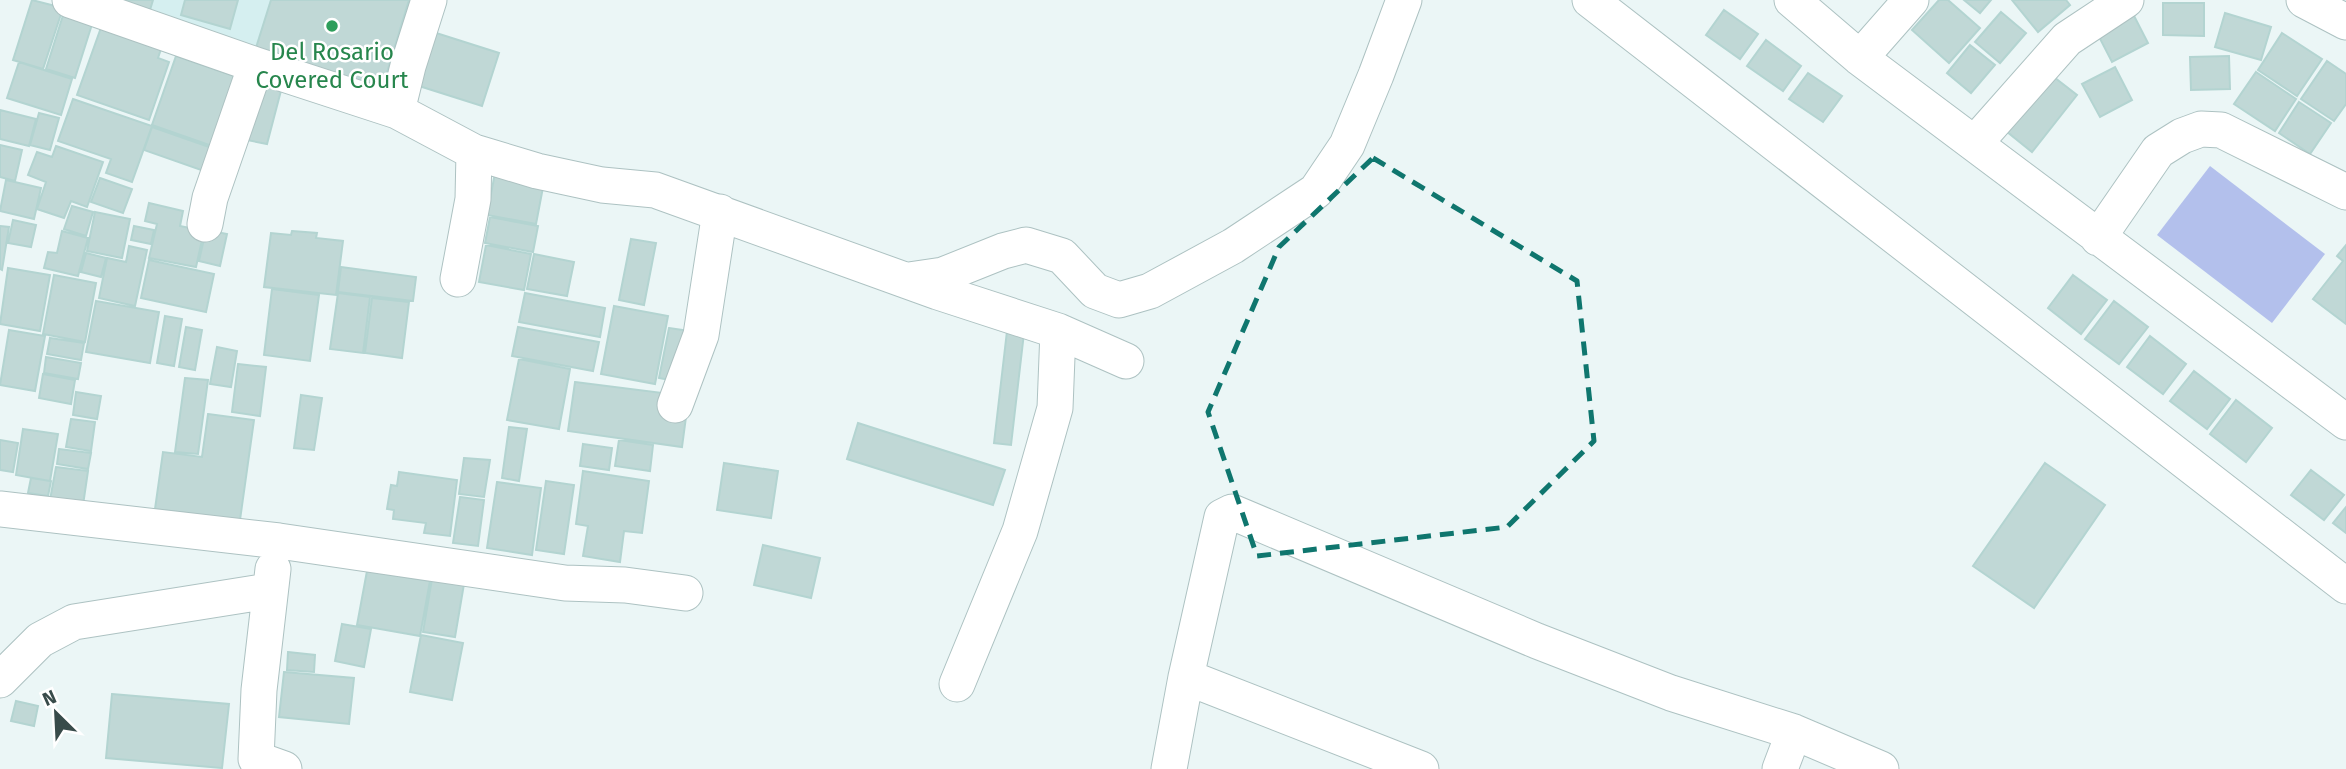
<svg xmlns="http://www.w3.org/2000/svg" width="2346" height="769" font-family="'Fira Sans',sans-serif">
<style>
.education{fill:#d5eff0}
.green{fill:#b3c0ec}
.building{fill:#c0d8d6;stroke:#b3d4d1;stroke-width:2}
.lines{fill:none;stroke-linecap:round;stroke-linejoin:round}
.minor-casing{stroke:#adc2c2;stroke-width:37}
.minor{stroke:#fff;stroke-width:35}
.marked{fill:none;stroke:#0f766e;stroke-width:5;stroke-dasharray:14 9;stroke-linejoin:round}
.leisure-dot{fill:#2e9e5b;stroke:#fff;stroke-width:2.5}
.labels{text-anchor:middle;stroke-width:5;stroke-linejoin:round;paint-order:stroke}
.leisure-label{font-size:24px;fill:#27864d;stroke:#fff}
</style>
<rect width="100%" height="100%" fill="#ebf6f6"/>
<path class="education" d="M 103,0 L 418,0 L 386,95 Z"/>
<path class="green" d="M 2210,166 L 2325,254 L 2272,323 L 2157,235 Z"/>
<path class="building" d="M 32,0 L 63,8 L 43,69 L 13,60 Z
M 121,0 L 153,0 L 150,10 Z
M 185,0 L 238,0 L 230,29 L 181,15 Z
M 271,0 L 409,0 L 382,89 L 255,51 Z
M 1939,0 L 1948,0 L 1980,28 L 1949,63 L 1912,30 Z
M 1964,0 L 1991,0 L 1980,13 Z
M 2012,0 L 2066,0 L 2070,5 L 2038,32 Z
M 2163,3 L 2204,3 L 2204,36 L 2163,35 Z
M 65,9 L 94,18 L 75,78 L 46,69 Z
M 1724,10 L 1758,34 L 1740,59 L 1706,35 Z
M 2131,10 L 2148,43 L 2112,62 L 2095,29 Z
M 2001,12 L 2026,33 L 2000,63 L 1975,42 Z
M 2225,13 L 2271,27 L 2261,60 L 2215,47 Z
M 103,22 L 163,43 L 158,58 L 169,62 L 149,120 L 77,95 Z
M 433,32 L 499,53 L 482,106 L 416,85 Z
M 2282,33 L 2322,59 L 2297,96 L 2258,70 Z
M 1766,40 L 1801,66 L 1783,91 L 1747,66 Z
M 1970,45 L 1995,65 L 1971,93 L 1947,73 Z
M 176,56 L 237,77 L 212,146 L 152,125 Z
M 2229,56 L 2230,89 L 2191,90 L 2190,57 Z
M 2327,61 L 2346,74 L 2346,104 L 2334,121 L 2301,99 Z
M 19,62 L 72,79 L 61,115 L 7,98 Z
M 2115,67 L 2132,100 L 2100,117 L 2082,84 Z
M 2256,72 L 2296,99 L 2275,131 L 2234,104 Z
M 1808,73 L 1842,96 L 1823,122 L 1789,99 Z
M 2050,74 L 2077,95 L 2032,152 L 2006,131 Z
M 262,78 L 283,83 L 267,144 L 247,140 Z
M 73,99 L 152,126 L 132,182 L 106,173 L 111,159 L 58,141 Z
M 2299,102 L 2331,123 L 2310,154 L 2279,133 Z
M 0,110 L 36,119 L 29,146 L 0,139 Z
M 39,113 L 59,118 L 50,150 L 30,145 Z
M 152,127 L 212,148 L 204,171 L 144,150 Z
M 0,145 L 22,150 L 15,181 L 0,177 Z
M 56,146 L 103,162 L 87,207 L 71,201 L 64,218 L 37,209 L 46,182 L 28,175 L 37,152 L 52,157 Z
M 495,173 L 544,182 L 536,224 L 487,215 Z
M 100,178 L 132,189 L 123,213 L 91,202 Z
M 6,180 L 41,188 L 34,219 L 0,211 Z
M 149,203 L 183,211 L 180,226 L 204,231 L 196,267 L 149,258 L 157,224 L 145,221 Z
M 72,206 L 93,212 L 86,236 L 64,229 Z
M 95,212 L 130,219 L 122,258 L 87,251 Z
M 490,217 L 538,226 L 533,252 L 485,243 Z
M 13,220 L 36,225 L 31,247 L 8,243 Z
M 0,226 L 9,227 L 2,270 L 0,269 Z
M 134,226 L 154,230 L 151,244 L 131,240 Z
M 206,230 L 227,234 L 220,266 L 199,261 Z
M 62,231 L 88,238 L 78,276 L 44,268 L 48,252 L 57,253 Z
M 292,231 L 317,233 L 316,238 L 343,241 L 336,295 L 264,287 L 271,233 L 291,235 Z
M 631,239 L 656,243 L 644,305 L 619,300 Z
M 486,245 L 531,254 L 524,290 L 479,282 Z
M 2346,245 L 2346,324 L 2313,299 L 2343,261 L 2337,256 Z
M 129,246 L 147,250 L 135,306 L 99,298 L 107,258 L 126,262 Z
M 86,253 L 106,258 L 101,277 L 81,272 Z
M 534,254 L 574,262 L 567,296 L 527,289 Z
M 149,260 L 214,274 L 206,312 L 141,298 Z
M 341,267 L 416,277 L 413,301 L 338,292 Z
M 8,268 L 50,275 L 40,331 L 0,324 Z
M 54,275 L 96,283 L 85,342 L 43,334 Z
M 2073,275 L 2107,300 L 2081,334 L 2048,308 Z
M 272,289 L 319,295 L 310,361 L 264,355 Z
M 338,293 L 370,297 L 363,353 L 330,349 Z
M 525,293 L 605,308 L 600,337 L 519,322 Z
M 372,298 L 409,302 L 402,358 L 365,353 Z
M 96,301 L 159,312 L 150,363 L 86,352 Z
M 2114,301 L 2148,327 L 2119,364 L 2085,339 Z
M 614,306 L 668,316 L 655,384 L 601,374 Z
M 165,316 L 182,319 L 174,366 L 157,363 Z
M 186,327 L 202,330 L 195,370 L 179,367 Z
M 518,327 L 599,342 L 593,371 L 512,356 Z
M 669,328 L 690,331 L 680,382 L 659,378 Z
M 9,330 L 45,336 L 35,391 L 0,385 Z
M 1007,331 L 1024,333 L 1011,445 L 994,443 Z
M 2150,336 L 2186,364 L 2163,394 L 2127,367 Z
M 50,338 L 84,343 L 81,360 L 47,354 Z
M 217,347 L 237,351 L 231,387 L 210,384 Z
M 46,357 L 81,363 L 78,379 L 44,373 Z
M 519,359 L 570,369 L 559,429 L 507,420 Z
M 238,364 L 266,367 L 260,416 L 232,412 Z
M 2194,371 L 2230,399 L 2207,429 L 2170,401 Z
M 43,374 L 75,380 L 71,404 L 39,398 Z
M 185,378 L 208,380 L 198,454 L 175,452 Z
M 575,382 L 663,393 L 660,414 L 686,417 L 682,447 L 568,431 Z
M 76,392 L 101,396 L 97,419 L 73,415 Z
M 301,395 L 322,398 L 314,450 L 294,448 Z
M 2236,400 L 2272,428 L 2246,462 L 2210,434 Z
M 208,414 L 254,420 L 240,520 L 155,509 L 163,452 L 202,457 Z
M 71,419 L 95,422 L 91,451 L 66,447 Z
M 858,423 L 1005,470 L 993,505 L 847,459 Z
M 509,427 L 527,429 L 519,481 L 502,478 Z
M 23,429 L 58,434 L 50,481 L 16,475 Z
M 0,440 L 18,443 L 13,472 L 0,470 Z
M 619,440 L 653,445 L 650,471 L 615,466 Z
M 583,444 L 612,448 L 609,470 L 580,466 Z
M 59,449 L 91,453 L 88,469 L 57,464 Z
M 464,458 L 490,460 L 484,497 L 459,494 Z
M 724,463 L 778,471 L 771,518 L 717,510 Z
M 2045,463 L 2105,505 L 2034,608 L 1973,566 Z
M 56,467 L 88,471 L 83,505 L 50,500 Z
M 2311,470 L 2344,495 L 2324,520 L 2291,495 Z
M 583,471 L 649,481 L 642,533 L 624,531 L 620,562 L 583,556 L 588,526 L 576,524 Z
M 399,472 L 457,480 L 450,536 L 424,533 L 426,523 L 393,519 L 394,510 L 387,509 L 391,485 L 397,486 Z
M 31,478 L 51,481 L 48,496 L 28,493 Z
M 546,481 L 574,485 L 564,554 L 536,550 Z
M 497,482 L 541,488 L 532,555 L 487,548 Z
M 460,497 L 484,500 L 478,546 L 453,543 Z
M 2346,507 L 2346,533 L 2333,523 Z
M 763,545 L 820,558 L 811,598 L 754,585 Z
M 367,571 L 430,581 L 420,636 L 357,625 Z
M 433,573 L 465,578 L 455,637 L 423,632 Z
M 342,624 L 371,629 L 364,667 L 335,661 Z
M 421,635 L 463,643 L 452,700 L 410,692 Z
M 288,652 L 315,655 L 314,672 L 287,670 Z
M 284,672 L 354,678 L 349,724 L 279,717 Z
M 112,694 L 229,704 L 222,768 L 106,758 Z
M 16,701 L 38,706 L 34,726 L 11,721 Z"/>
<g class="lines">
<defs>
<path id="minor" d="M 70,0 L 256,65 L 397,111 L 474,152 L 537,171 L 602,185 L 655,190 L 938,292 L 1058,331 L 1126,361
M 1590,0 L 2346,586
M 1792,0 L 1860,58 L 2346,422
M 2304,0 L 2346,22
M 1860,58 L 1911,0
M 397,111 L 408,66 L 429,0
M 1975,143 L 2067,39 L 2126,0
M 205,224 L 210,198 L 256,65
M 2098,238 L 2158,151 L 2182,136 L 2201,129 L 2221,130 L 2346,192
M 458,279 L 473,199 L 474,152
M 909,280 L 943,275 L 1003,251 L 1026,245 L 1062,256 L 1095,291 L 1119,300 L 1150,291 L 1233,246 L 1316,191 L 1347,145 L 1376,75 L 1404,0
M 675,405 L 701,335 L 720,212
M 0,509 L 279,541 L 565,583 L 625,585 L 685,593
M 273,569 L 259,690 L 256,759 L 284,769
M 1186,677 L 1421,769
M 0,680 L 40,640 L 74,622 L 269,591
M 957,684 L 1020,531 L 1055,408 L 1058,331
M 1169,769 L 1186,677 L 1222,517 L 1232,512 L 1537,641 L 1671,693 L 1794,732 L 1881,769
M 1780,769 L 1794,732"/>
</defs>
<use href="#minor" class="minor-casing"/>
<use href="#minor" class="minor"/>
</g>
<path class="marked" d="M 1373,158 L 1577,281 L 1594,441 L 1507,527 L 1257,556 L 1208,412 L 1279,247 Z"/>
<circle class="leisure-dot" cx="332" cy="26" r="7"/>
<g class="labels">
<g class="leisure-label">
<text x="332" y="60">Del Rosario<tspan x="332" dy="28">Covered Court</tspan></text>
</g>
</g>
<g transform="translate(56 713) rotate(336)" stroke="#ffffff" stroke-width="5" paint-order="stroke">
<path d="M0-5L12 26L0 18L-12 26Z" fill="#384b4a"/>
<text y="-10" font-size="19" font-weight="bold" text-anchor="middle" fill="#384b4a">N</text>
</g>
</svg>
